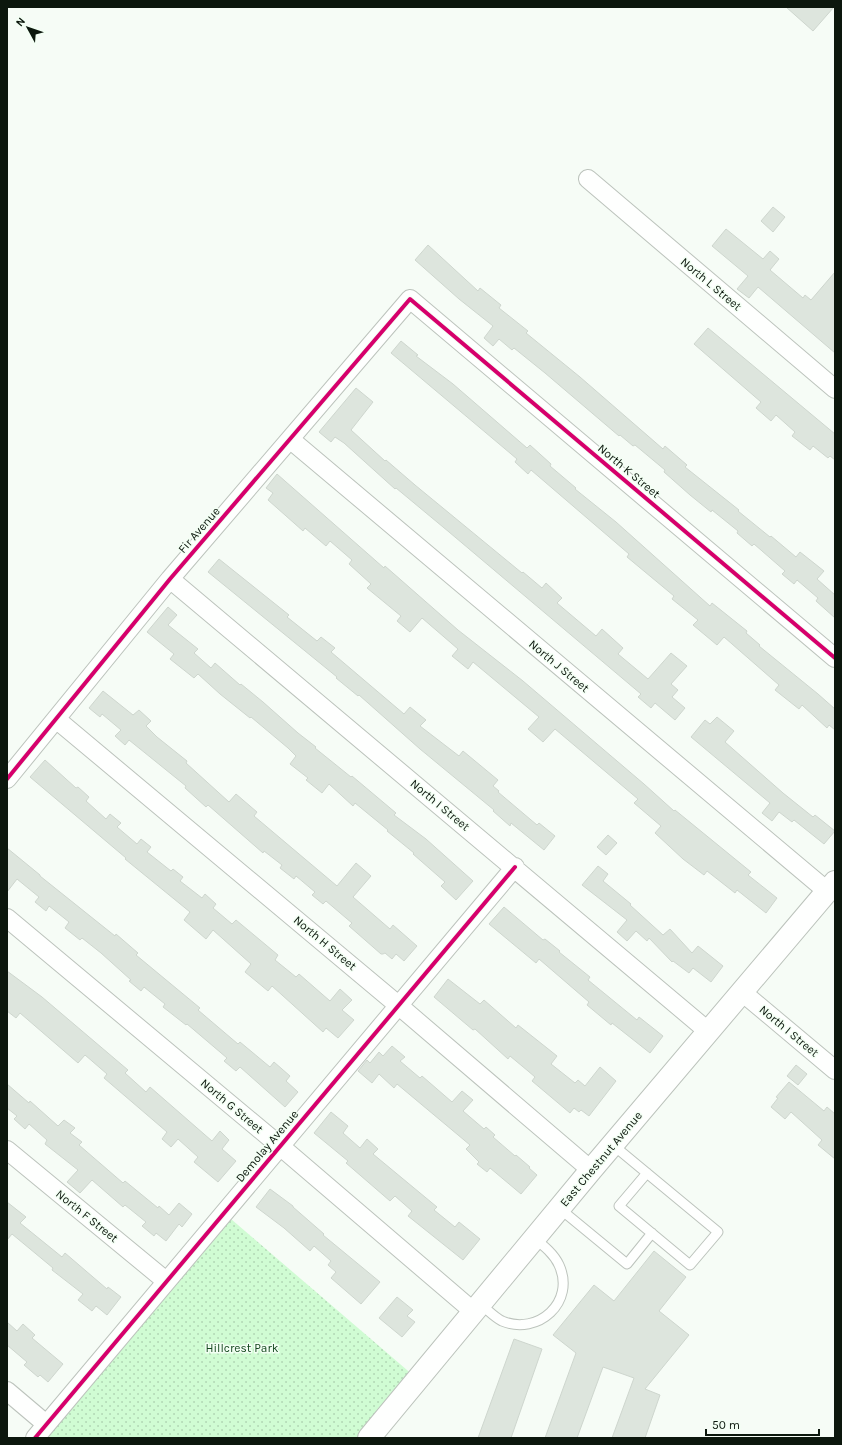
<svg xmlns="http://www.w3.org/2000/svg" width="842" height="1445" font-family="Karla,sans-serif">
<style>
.grass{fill:url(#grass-dots)}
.building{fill:#dde5dd;stroke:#ced6ce}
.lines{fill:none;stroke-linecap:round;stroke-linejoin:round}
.lane-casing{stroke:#bcc3bc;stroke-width:11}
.street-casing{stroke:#bcc3bc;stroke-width:20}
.secondary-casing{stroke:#bcc3bc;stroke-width:24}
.lane{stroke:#fefffe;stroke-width:9}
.street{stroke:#fefffe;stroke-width:18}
.secondary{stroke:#fefffe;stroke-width:22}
.cycleway-casing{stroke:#f3fff4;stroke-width:6}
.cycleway{stroke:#d6006c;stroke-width:4}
.labels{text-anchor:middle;stroke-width:3;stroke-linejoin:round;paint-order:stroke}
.street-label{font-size:12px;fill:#0c170d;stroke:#f3fff4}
.park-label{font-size:12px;fill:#13471d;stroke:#f3fff4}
</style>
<defs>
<pattern id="grass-dots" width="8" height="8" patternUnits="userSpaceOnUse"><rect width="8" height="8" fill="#d0fcd3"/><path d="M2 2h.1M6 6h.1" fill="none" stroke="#b1d7b4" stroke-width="1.8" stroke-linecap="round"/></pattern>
</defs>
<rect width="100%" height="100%" fill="#f6fcf6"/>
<path class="grass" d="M 231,1219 L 414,1376 L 361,1438 L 47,1438 Z"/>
<path class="building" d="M 786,7 L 834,7 L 813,31 Z
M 773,207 L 785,217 L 773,232 L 761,221 Z
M 726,229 L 763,259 L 770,251 L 779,259 L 770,270 L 803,298 L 805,295 L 811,300 L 835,272 L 835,353 L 758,287 L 749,298 L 737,289 L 748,276 L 712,246 Z
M 428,245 L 478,291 L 480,288 L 501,305 L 499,308 L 528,331 L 526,333 L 580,377 L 663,449 L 665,446 L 687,465 L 685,467 L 739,510 L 738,511 L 770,537 L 771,536 L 796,557 L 800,552 L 824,571 L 817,579 L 835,595 L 835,618 L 816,601 L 818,598 L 797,580 L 794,584 L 782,574 L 785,571 L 754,544 L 752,546 L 737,533 L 738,531 L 712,510 L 711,512 L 690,495 L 664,472 L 665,470 L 635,445 L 633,446 L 620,435 L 619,436 L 545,373 L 514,348 L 512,350 L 499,339 L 493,346 L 484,338 L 493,326 L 459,299 L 415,260 Z
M 708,328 L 835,434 L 835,460 L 830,456 L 828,458 L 813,446 L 810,450 L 792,436 L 795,432 L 776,415 L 771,421 L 756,408 L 761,402 L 694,344 Z
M 401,341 L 418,355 L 416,356 L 453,384 L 527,448 L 530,445 L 551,464 L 550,466 L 576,488 L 575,489 L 616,522 L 710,606 L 712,603 L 747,631 L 746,633 L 760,645 L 759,646 L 818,694 L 835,709 L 835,730 L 829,725 L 827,728 L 802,705 L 799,709 L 775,690 L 779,685 L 724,637 L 717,645 L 693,625 L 698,620 L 672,599 L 674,596 L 627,557 L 629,554 L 531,470 L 528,474 L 515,462 L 517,459 L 391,353 Z
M 356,388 L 373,402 L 351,430 L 385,461 L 386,460 L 415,485 L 522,573 L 523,572 L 542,588 L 546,583 L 562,598 L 557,603 L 596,636 L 602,629 L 623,648 L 618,654 L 648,679 L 671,653 L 687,666 L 671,684 L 678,690 L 672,697 L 685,708 L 675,720 L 655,703 L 651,708 L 638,697 L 641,694 L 449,532 L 396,488 L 395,489 L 344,443 L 335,437 L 331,442 L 319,432 Z
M 277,474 L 384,568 L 385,566 L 458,630 L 523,681 L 644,784 L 674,811 L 675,810 L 751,872 L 748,875 L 777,898 L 766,913 L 737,890 L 735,893 L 707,871 L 704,875 L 683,859 L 655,833 L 661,826 L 634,803 L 638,799 L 555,729 L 543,742 L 528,729 L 539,717 L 473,662 L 468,669 L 452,656 L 458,649 L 422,618 L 410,632 L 397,621 L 401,616 L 367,588 L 371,584 L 349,564 L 352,560 L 330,541 L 326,546 L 305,528 L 303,531 L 268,500 L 273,493 L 266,488 Z
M 219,559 L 289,615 L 287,617 L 317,641 L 321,637 L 335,648 L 331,652 L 404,714 L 410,707 L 426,720 L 420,726 L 459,756 L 463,751 L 498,780 L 493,786 L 499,791 L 498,792 L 537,825 L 539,823 L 555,836 L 544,850 L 511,823 L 510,826 L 493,811 L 494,810 L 420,749 L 359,695 L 358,696 L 336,678 L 337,677 L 208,572 Z
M 168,607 L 177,615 L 168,625 L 198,649 L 194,653 L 211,668 L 215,663 L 240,685 L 241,684 L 263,702 L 298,733 L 316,747 L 315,748 L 351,777 L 352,776 L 396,813 L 394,815 L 426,839 L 473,881 L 456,900 L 441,886 L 445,882 L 413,854 L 414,853 L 387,831 L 388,830 L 355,803 L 353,806 L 329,784 L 322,793 L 306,780 L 308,778 L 290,764 L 296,756 L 288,748 L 251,717 L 250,718 L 220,694 L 198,674 L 194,678 L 170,659 L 174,654 L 147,632 Z
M 103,691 L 133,715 L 139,710 L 151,721 L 146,726 L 157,737 L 187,761 L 186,763 L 229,802 L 236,794 L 257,812 L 254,816 L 337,886 L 356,863 L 371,876 L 353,897 L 390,929 L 393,925 L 417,946 L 404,961 L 396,954 L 392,959 L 385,953 L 383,954 L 381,954 L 349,926 L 352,923 L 346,918 L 326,901 L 323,904 L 312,895 L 315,892 L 296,876 L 294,879 L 280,868 L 282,865 L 264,851 L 263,853 L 208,805 L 206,807 L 185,788 L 186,786 L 129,740 L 125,745 L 115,736 L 121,730 L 102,714 L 100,717 L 89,708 Z
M 717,717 L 734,731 L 725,742 L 783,793 L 813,817 L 815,815 L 835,831 L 824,844 L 794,820 L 792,822 L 779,812 L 772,821 L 762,813 L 770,803 L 691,737 L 705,720 L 710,724 Z
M 45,760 L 76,788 L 78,787 L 89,797 L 86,801 L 106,819 L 110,814 L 121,823 L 117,827 L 137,844 L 141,839 L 151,847 L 147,852 L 171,871 L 173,869 L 183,877 L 180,881 L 202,898 L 205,894 L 216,904 L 213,908 L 232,924 L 236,920 L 278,955 L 275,960 L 296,977 L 299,974 L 330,1001 L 340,989 L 352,1000 L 342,1010 L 354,1020 L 338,1038 L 326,1028 L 323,1032 L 272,986 L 268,991 L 245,972 L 251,964 L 213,930 L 206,939 L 184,920 L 190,912 L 125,859 L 126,858 L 30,777 Z
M 608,835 L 617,843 L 606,855 L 597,847 Z
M 7,848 L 40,875 L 40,876 L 115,936 L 116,934 L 138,953 L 136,955 L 200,1008 L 198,1010 L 238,1044 L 240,1042 L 270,1067 L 274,1062 L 290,1076 L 286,1081 L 298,1092 L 285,1107 L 240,1067 L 236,1071 L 224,1061 L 227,1058 L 187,1024 L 186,1025 L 163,1007 L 165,1004 L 144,987 L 141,991 L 129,981 L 131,980 L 101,953 L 82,938 L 80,940 L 65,928 L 69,922 L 49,906 L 46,911 L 35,902 L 39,897 L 17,879 L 7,892 Z
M 598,866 L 608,874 L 603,881 L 631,904 L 630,905 L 663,935 L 670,929 L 692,953 L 698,946 L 723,966 L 711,982 L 693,968 L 689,973 L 673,961 L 672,962 L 649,938 L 647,941 L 636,931 L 627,941 L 617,932 L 627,920 L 582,885 Z
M 504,907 L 543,940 L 545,939 L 560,951 L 559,952 L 590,977 L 588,980 L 637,1020 L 639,1017 L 663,1036 L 650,1053 L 612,1023 L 611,1025 L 587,1005 L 589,1002 L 539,959 L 536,963 L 489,924 Z
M 7,971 L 42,997 L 128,1070 L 125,1073 L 146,1092 L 150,1087 L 212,1141 L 220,1131 L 229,1140 L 222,1149 L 236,1161 L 218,1182 L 194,1162 L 198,1157 L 178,1139 L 171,1147 L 162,1139 L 167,1132 L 104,1078 L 107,1074 L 85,1055 L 78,1063 L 20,1013 L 16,1018 L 7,1011 Z
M 448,979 L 480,1004 L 484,1000 L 516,1028 L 518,1025 L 547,1048 L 557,1056 L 551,1064 L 575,1083 L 578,1080 L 585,1086 L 600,1067 L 616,1081 L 589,1116 L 581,1110 L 579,1112 L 574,1108 L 570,1113 L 532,1081 L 535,1077 L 528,1071 L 510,1056 L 508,1059 L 475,1029 L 473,1030 L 434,997 Z
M 392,1046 L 405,1057 L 400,1061 L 420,1078 L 422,1076 L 452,1102 L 462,1091 L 473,1100 L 463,1111 L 484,1129 L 486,1127 L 495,1135 L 493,1137 L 515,1156 L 516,1155 L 530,1167 L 529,1168 L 537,1175 L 521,1194 L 490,1168 L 487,1172 L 477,1164 L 479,1162 L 466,1149 L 470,1145 L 397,1084 L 394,1088 L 379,1074 L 372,1083 L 358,1071 L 367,1060 L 370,1063 L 379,1052 L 383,1056 Z
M 796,1065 L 807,1074 L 798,1085 L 787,1076 Z
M 789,1082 L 824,1111 L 827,1107 L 835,1114 L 835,1159 L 818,1145 L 822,1140 L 791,1112 L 785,1119 L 771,1107 L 778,1098 L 776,1097 Z
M 7,1084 L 29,1103 L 30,1101 L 58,1126 L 64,1120 L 75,1128 L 70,1133 L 82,1142 L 79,1145 L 123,1183 L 125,1181 L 158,1208 L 159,1206 L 169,1215 L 179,1203 L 192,1214 L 182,1227 L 179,1224 L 166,1241 L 156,1233 L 154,1236 L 142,1226 L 146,1222 L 125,1205 L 123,1207 L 92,1180 L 80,1193 L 67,1182 L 78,1170 L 45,1144 L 47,1140 L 29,1124 L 25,1129 L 14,1119 L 17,1116 L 7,1108 Z
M 331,1112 L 348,1126 L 343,1133 L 360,1148 L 367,1139 L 378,1149 L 373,1154 L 437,1207 L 434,1210 L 455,1227 L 459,1222 L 480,1239 L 463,1260 L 408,1216 L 412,1211 L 395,1196 L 390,1201 L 346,1163 L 348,1161 L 314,1133 Z
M 270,1189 L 293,1206 L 293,1207 L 324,1234 L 323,1235 L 380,1282 L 361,1304 L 331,1278 L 336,1272 L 328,1265 L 331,1261 L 314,1246 L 310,1251 L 284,1228 L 256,1207 Z
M 7,1202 L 26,1217 L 20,1223 L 62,1257 L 65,1253 L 107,1289 L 108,1287 L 121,1297 L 107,1315 L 96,1306 L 92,1311 L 78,1300 L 83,1294 L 52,1270 L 53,1268 L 12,1234 L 7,1240 Z
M 654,1251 L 686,1277 L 659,1311 L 689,1335 L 645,1389 L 660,1395 L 645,1438 L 612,1438 L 634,1378 L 603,1367 L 577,1438 L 545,1438 L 576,1353 L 553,1335 L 594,1285 L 614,1301 Z
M 397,1297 L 413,1310 L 407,1316 L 415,1322 L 402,1337 L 379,1318 Z
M 7,1322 L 17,1331 L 23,1324 L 35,1335 L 32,1338 L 63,1364 L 48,1382 L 40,1375 L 38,1377 L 24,1365 L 27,1362 L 7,1345 Z
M 514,1339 L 542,1349 L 511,1438 L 478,1438 Z"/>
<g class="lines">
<defs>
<path id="lane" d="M 613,1145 L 718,1232 L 690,1265 L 619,1206 L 647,1173
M 559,1208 L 627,1264 L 652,1233
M 480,1304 C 487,1309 494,1317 502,1321 C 538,1336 576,1302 559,1265 C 554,1254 544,1246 534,1238"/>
<path id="street" d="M 588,179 L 835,389
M 291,440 L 827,891
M 170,579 L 709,1032
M 56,719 L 398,1005 L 591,1170
M 7,779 L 170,579 L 410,299 L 835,658
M 7,918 L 280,1146 L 474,1312
M 742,992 L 835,1070
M 7,1150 L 166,1281
M 7,1391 L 46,1424
M 35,1438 L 515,867"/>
<path id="secondary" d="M 369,1438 L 591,1170 L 835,882"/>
</defs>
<use href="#lane" class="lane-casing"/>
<use href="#street" class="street-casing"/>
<use href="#secondary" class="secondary-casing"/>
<use href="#lane" class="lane"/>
<use href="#street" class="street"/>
<use href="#secondary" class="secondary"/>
<defs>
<path id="cycleway" d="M 7,779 L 170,579 L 410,299 L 835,658
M 35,1438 L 515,867"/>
</defs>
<use href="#cycleway" class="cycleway-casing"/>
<use href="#cycleway" class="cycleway"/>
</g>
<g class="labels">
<g class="street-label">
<text transform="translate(711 284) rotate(40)" y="4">North L Street</text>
<text transform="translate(629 471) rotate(40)" y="4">North K Street</text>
<text transform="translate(199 530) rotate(-49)" y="4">Fir Avenue</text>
<text transform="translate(559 666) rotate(40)" y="4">North J Street</text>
<text transform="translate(440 805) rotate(40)" y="4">North I Street</text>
<text transform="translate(325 943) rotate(40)" y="4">North H Street</text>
<text transform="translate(789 1031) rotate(40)" y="4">North I Street</text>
<text transform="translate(232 1106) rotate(40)" y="4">North G Street</text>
<text transform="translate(267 1146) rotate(-50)" y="4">Demolay Avenue</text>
<text transform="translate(601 1159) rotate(-50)" y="4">East Chestnut Avenue</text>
<text transform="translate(87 1216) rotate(39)" y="4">North F Street</text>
</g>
<g class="park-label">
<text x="242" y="1352">Hillcrest Park</text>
</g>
</g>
<rect width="842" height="1445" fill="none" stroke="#0c170d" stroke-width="16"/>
<g transform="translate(28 28) rotate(310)" stroke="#f3fff4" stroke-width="3" paint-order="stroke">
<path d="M0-3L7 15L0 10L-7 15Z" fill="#0c170d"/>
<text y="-6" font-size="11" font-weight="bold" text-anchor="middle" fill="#0c170d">N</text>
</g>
<path d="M706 1429v6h113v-6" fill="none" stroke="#0c170d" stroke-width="2"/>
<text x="712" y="1429" font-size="12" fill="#0c170d" stroke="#f3fff4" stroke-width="3" paint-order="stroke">50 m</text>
</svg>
